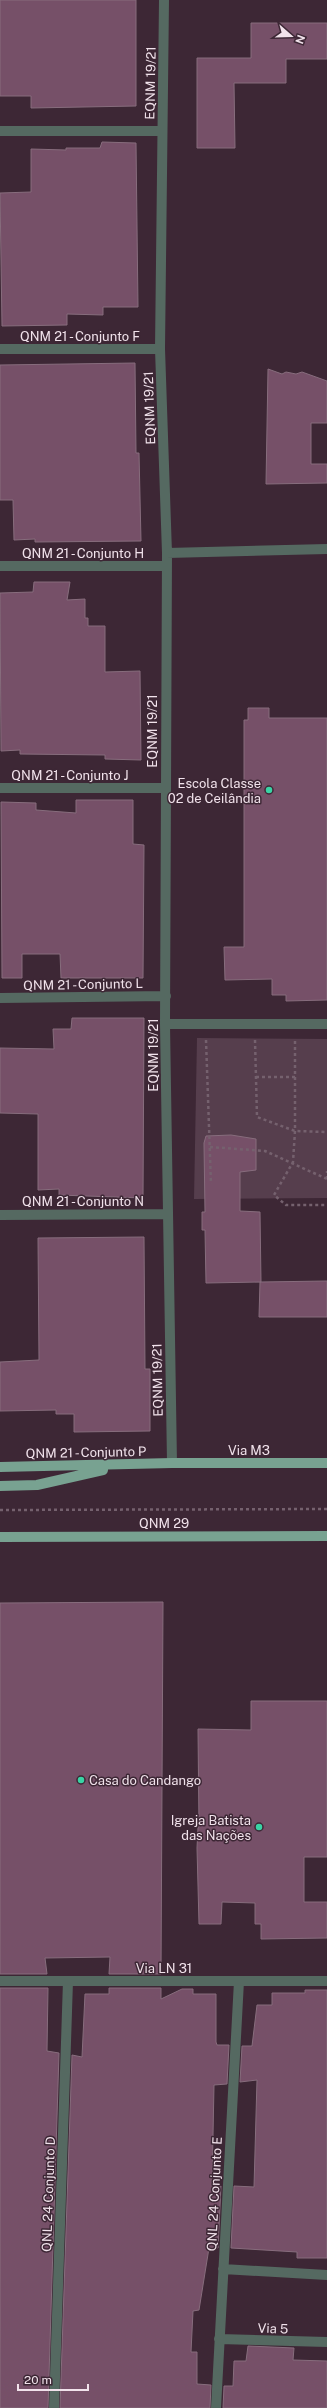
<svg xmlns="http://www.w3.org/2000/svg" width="327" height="2408" font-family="'Public Sans',sans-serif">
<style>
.green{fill:#563e4d}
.building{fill:#765068;stroke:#876d7d}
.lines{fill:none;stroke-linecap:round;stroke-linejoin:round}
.path{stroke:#75616e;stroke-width:2.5;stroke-dasharray:3 3;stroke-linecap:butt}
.minor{stroke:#556961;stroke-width:10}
.major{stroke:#78a291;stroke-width:10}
.poi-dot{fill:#39d4a5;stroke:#3d2735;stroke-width:1.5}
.labels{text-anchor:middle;stroke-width:3;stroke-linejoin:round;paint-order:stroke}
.street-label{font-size:13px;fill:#f1e2eb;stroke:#3d2735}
.poi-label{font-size:13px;fill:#f1e2eb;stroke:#3d2735;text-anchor:end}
</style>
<rect width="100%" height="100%" fill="#3d2735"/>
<path class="green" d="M 197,1038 L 327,1039 L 327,1198 L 194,1199 Z"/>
<path class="building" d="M 0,0 L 136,0 L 136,106 L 31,108 L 31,96 L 0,96 Z
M 251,23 L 327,23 L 327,59 L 286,59 L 286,83 L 234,83 L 235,148 L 197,148 L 197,58 L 251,58 Z
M 102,142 L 136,143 L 138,307 L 103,307 L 103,315 L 67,314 L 67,325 L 2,326 L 0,193 L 31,192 L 31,149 L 66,150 L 66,148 L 100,148 Z
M 135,363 L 136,453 L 139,453 L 141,541 L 35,542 L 35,539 L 14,540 L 13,500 L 0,500 L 0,365 Z
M 268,369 L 282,374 L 286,372 L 296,374 L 302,372 L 327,381 L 327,423 L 311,423 L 311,464 L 327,464 L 327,483 L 266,484 Z
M 34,582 L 70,582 L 67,600 L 85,599 L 85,618 L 88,618 L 88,626 L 105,626 L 105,672 L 140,671 L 141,760 L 105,759 L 105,755 L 20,754 L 20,750 L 1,751 L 0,593 L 33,592 Z
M 248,708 L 269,708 L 269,718 L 327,718 L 327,1000 L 286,1001 L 286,995 L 272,995 L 272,979 L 225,980 L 224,947 L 244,947 L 244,720 L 248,720 Z
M 76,800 L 133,800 L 133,844 L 144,845 L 143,978 L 61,978 L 60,954 L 22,954 L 22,978 L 2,978 L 1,802 L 36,803 L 36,810 L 76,813 Z
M 72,1018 L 144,1018 L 143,1198 L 59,1195 L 59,1189 L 38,1190 L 38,1114 L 0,1113 L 0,1048 L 54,1049 L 53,1029 L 71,1029 Z
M 231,1135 L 256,1139 L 256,1170 L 240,1172 L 240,1211 L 260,1212 L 261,1282 L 206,1283 L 205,1230 L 202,1230 L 202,1212 L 205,1212 L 204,1143 L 206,1136 Z
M 144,1237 L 145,1369 L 150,1369 L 150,1431 L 74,1432 L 74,1414 L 56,1414 L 56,1410 L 0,1411 L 0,1362 L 39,1360 L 38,1238 Z
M 327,1281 L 327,1317 L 259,1317 L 260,1282 Z
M 163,1602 L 161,1974 L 109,1974 L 110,1957 L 45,1958 L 47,1974 L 0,1974 L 0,1603 Z
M 251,1701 L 327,1701 L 327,1857 L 304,1857 L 304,1902 L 327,1902 L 327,1938 L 261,1939 L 261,1924 L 255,1924 L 255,1903 L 222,1902 L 221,1924 L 199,1924 L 197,1848 L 198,1827 L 199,1827 L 198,1729 L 251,1730 Z
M 0,1988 L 48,1988 L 47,2051 L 59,2053 L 48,2408 L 0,2408 Z
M 109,1988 L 161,1988 L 161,1999 L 182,1989 L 193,1989 L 193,1994 L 216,1994 L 216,2042 L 217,2045 L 229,2045 L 227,2084 L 214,2085 L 212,2186 L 221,2186 L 218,2248 L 209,2248 L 199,2310 L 193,2311 L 191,2352 L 197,2352 L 197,2384 L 211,2385 L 210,2408 L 60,2408 L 72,2055 L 82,2057 L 85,1994 L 109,1994 Z
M 305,1990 L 327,1990 L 327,2258 L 297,2258 L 297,2252 L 231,2248 L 234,2186 L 254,2187 L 257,2080 L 240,2082 L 242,2046 L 252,2046 L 257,2005 L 272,2005 L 272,1993 L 305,1993 Z
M 248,2346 L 294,2348 L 293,2360 L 327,2361 L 327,2408 L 223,2408 L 224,2386 L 233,2386 L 234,2361 L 246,2361 Z"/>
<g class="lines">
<path class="path" d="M 206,1040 L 211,1184
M 255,1040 L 257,1117 L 295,1131 L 327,1132
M 295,1041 L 295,1131 L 293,1162 L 274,1195 L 286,1205 L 327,1205
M 256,1077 L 295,1077
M 210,1147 L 265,1151 L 327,1179
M 327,1179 L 327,1171
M 0,1510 L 327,1509"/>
<path class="minor" d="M 164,0 L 160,349 L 167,553 L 165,1024 L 172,1463
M 0,131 L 162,131
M 0,349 L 160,349
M 167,553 L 327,549
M 0,566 L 167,566
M 0,788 L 165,788
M 0,998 L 166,996
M 165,1024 L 327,1024
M 0,1215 L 167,1214
M 0,1981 L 327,1981
M 223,2269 L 327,2275
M 219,2339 L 327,2342
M 54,2408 L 68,1981
M 216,2408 L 239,1981"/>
<path class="major" d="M 0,1467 L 172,1463 L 327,1463
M 0,1486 L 37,1485 L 103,1470
M 0,1537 L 327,1536"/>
</g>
<g class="poi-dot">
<circle cx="269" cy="790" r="4"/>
<circle cx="81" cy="1780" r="4"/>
<circle cx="259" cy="1827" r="4"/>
</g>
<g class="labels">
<g class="street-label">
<text transform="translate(150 83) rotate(-89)" y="5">EQNM 19/21</text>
<text x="80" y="341">QNM 21 - Conjunto F</text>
<text transform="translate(149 408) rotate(-92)" y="5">EQNM 19/21</text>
<text x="83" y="558">QNM 21 - Conjunto H</text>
<text transform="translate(152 731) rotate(-90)" y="5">EQNM 19/21</text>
<text x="70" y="780">QNM 21 - Conjunto J</text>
<text transform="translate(83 984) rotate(-1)" y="5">QNM 21 - Conjunto L</text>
<text transform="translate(153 1055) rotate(-90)" y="5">EQNM 19/21</text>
<text x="83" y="1206">QNM 21 - Conjunto N</text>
<text transform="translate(157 1380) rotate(-91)" y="5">EQNM 19/21</text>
<text x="249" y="1455">Via M3</text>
<text transform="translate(86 1452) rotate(-1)" y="5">QNM 21 - Conjunto P</text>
<text x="164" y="1528">QNM 29</text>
<text x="164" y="1973">Via LN 31</text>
<text transform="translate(48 2194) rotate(-88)" y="5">QNL 24 Conjunto D</text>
<text transform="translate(214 2194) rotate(-87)" y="5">QNL 24 Conjunto E</text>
<text transform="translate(273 2328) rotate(2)" y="5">Via 5</text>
</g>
<g class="poi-label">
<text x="261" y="788">Escola Classe<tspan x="261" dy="15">02 de Ceilândia</tspan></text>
<text x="89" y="1785" text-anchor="start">Casa do Candango</text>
<text x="251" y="1825">Igreja Batista<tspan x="251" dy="15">das Nações</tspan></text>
</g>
</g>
<g transform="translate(291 36) rotate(110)" stroke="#3d2735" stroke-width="3" paint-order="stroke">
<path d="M0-3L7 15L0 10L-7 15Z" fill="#f1e2eb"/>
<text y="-6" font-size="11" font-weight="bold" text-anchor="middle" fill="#f1e2eb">N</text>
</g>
<path d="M18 2384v6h70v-6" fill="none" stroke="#f1e2eb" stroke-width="2"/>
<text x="24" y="2384" font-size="12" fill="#f1e2eb" stroke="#3d2735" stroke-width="3" paint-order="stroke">20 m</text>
</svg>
